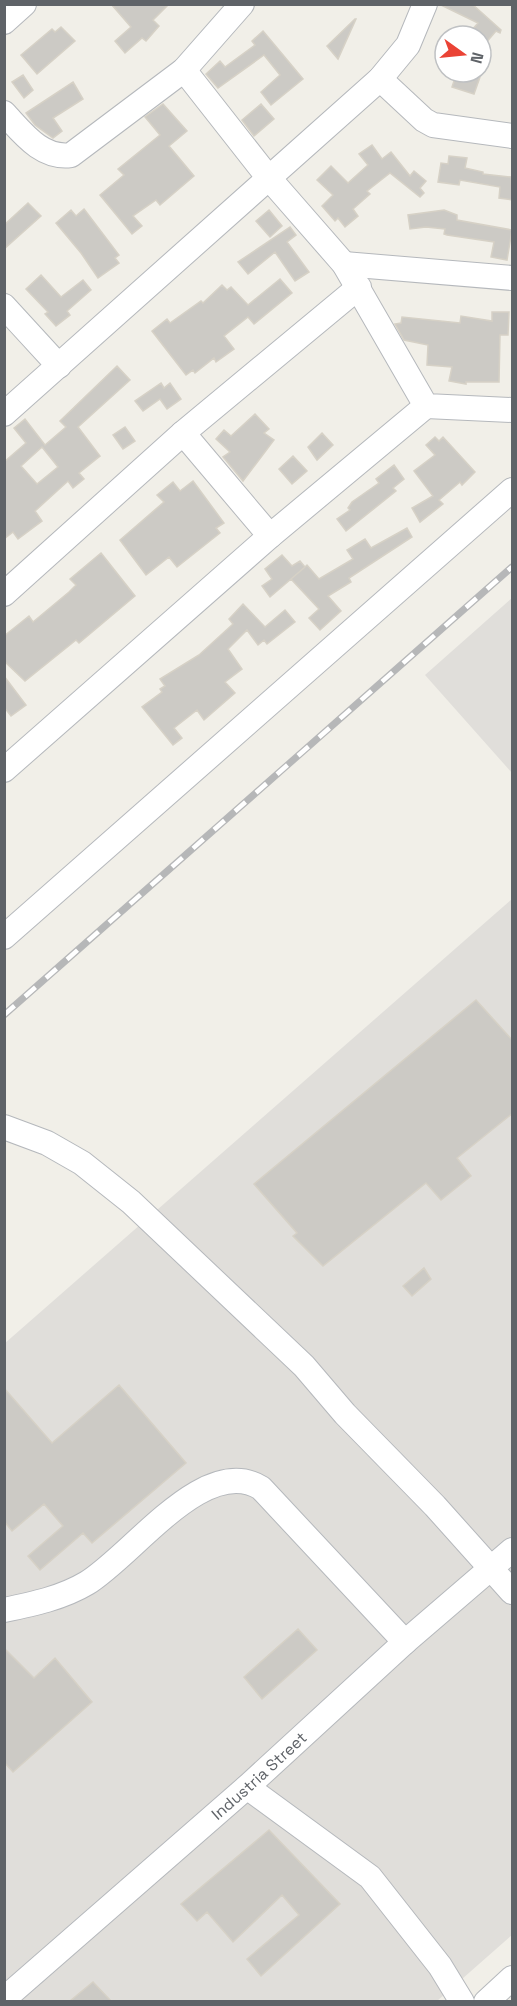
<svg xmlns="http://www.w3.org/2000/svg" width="517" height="2006" font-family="'Space Grotesk',sans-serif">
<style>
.industrial{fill:#e0deda}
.building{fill:#cccac5;stroke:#d6d1c6;stroke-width:1.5;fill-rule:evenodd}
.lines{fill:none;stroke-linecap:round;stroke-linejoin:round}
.minor-casing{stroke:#b5b8bc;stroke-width:26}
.minor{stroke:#fff;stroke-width:24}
.rail-casing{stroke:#b6b7b8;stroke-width:7}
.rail{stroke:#fff;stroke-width:4.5;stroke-dasharray:14;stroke-linecap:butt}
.labels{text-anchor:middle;stroke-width:6;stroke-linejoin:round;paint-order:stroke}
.street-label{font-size:16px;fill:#5f6368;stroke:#fff}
</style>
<rect width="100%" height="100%" fill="#f1efe8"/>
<path class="industrial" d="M 512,598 L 512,773 L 425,675 Z
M 512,899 L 512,1935 L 437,2001 L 5,2001 L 4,1344 Z"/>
<path class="building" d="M 111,4 L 169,4 L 153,20 L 159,26 L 146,41 L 142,38 L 125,53 L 115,41 L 131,27 Z
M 439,4 L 472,4 L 501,30 L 500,33 L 496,31 L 485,44 L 481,36 L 471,31 L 478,23 Z
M 355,19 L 356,19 L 338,59 L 327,46 Z
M 61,27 L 75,41 L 37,74 L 21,55 L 52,29 L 55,32 Z
M 263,31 L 303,79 L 271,105 L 261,92 L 280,75 L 264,55 L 218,88 L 206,74 L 220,61 L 225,67 L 255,45 L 252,41 Z
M 457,72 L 480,77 L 474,94 L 452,87 Z
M 23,75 L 33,90 L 24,98 L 12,82 Z
M 73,82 L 83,99 L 53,118 L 62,131 L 53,138 L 35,125 L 26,113 Z
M 163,104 L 187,131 L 169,146 L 194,176 L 160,205 L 156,200 L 133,216 L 142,226 L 132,234 L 100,195 L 124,175 L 118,169 L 160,135 L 145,117 Z
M 261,104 L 274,119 L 254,136 L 242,120 Z
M 372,145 L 382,159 L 391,152 L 410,176 L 414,171 L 426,181 L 420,188 L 424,193 L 420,197 L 390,173 L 367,191 L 370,194 L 353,209 L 358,216 L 345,227 L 338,218 L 335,221 L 322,206 L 333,195 L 317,180 L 331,166 L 348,183 L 368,165 L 359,154 Z
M 449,156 L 467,158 L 465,168 L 483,172 L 483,174 L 511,177 L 513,200 L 499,198 L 500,187 L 460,180 L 459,185 L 438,182 L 441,163 L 448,164 Z
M 28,203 L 41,216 L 4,249 L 4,225 Z
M 84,209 L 119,255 L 115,258 L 119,263 L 98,278 L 81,253 L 56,223 L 71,210 L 76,216 Z
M 269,210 L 282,226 L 270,237 L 256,221 Z
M 444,210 L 457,215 L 457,220 L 512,230 L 507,260 L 491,257 L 494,242 L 447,235 L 444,234 L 445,229 L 426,227 L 410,229 L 408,215 Z
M 290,227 L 296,235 L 287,242 L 309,272 L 295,281 L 275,252 L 248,274 L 238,262 Z
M 41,275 L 61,297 L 83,280 L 91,290 L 67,311 L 70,315 L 56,326 L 45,314 L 48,312 L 26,289 Z
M 280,279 L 292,293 L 254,324 L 248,317 L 224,336 L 234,349 L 216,362 L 214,358 L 195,373 L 193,370 L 186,375 L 152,331 L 167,319 L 170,323 L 201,301 L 203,303 L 222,285 L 227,290 L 231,287 L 248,305 Z
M 492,312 L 509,312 L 508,335 L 500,335 L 499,382 L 466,382 L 466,384 L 449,381 L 452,367 L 427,365 L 428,345 L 404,340 L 395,324 L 401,323 L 402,317 L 460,323 L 461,316 L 492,321 Z
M 117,366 L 130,380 L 78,427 L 100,456 L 79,473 L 84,479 L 73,488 L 68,481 L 35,511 L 42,521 L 18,539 L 13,532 L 4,539 L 4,462 L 26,443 L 14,428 L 25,419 L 45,445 L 66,427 L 60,421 ZM 42,447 L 58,467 L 37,484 L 21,466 Z
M 161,383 L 164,388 L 170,383 L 181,399 L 167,409 L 160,399 L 143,411 L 135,401 Z
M 255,414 L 269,429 L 264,433 L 274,440 L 243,481 L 223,457 L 230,452 L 216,439 L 224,430 L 231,436 Z
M 125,427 L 135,441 L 123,449 L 113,435 Z
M 322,433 L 333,445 L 317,460 L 308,447 Z
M 435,437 L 439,441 L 443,437 L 475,472 L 462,485 L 460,482 L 439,500 L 443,504 L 420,522 L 412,508 L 433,496 L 414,471 L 435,455 L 426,445 Z
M 293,456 L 307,471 L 292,484 L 279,469 Z
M 394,465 L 404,479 L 393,488 L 396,491 L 346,531 L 337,519 L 350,510 L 348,508 L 352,502 L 379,483 L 376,479 Z
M 193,481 L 224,523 L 216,528 L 220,533 L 177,567 L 169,557 L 146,575 L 120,540 L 164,502 L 157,495 L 173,482 L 180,491 Z
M 407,528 L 412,537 L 349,578 L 351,582 L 328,596 L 341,611 L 320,630 L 309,618 L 319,609 L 291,579 L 305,567 L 270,597 L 262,586 L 272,579 L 265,569 L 282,555 L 292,566 L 300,561 L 305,567 L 307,565 L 319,579 L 353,559 L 347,550 L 365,539 L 371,548 Z
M 101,553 L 135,596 L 79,643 L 76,640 L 25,681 L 4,661 L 4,636 L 29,616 L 33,622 L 69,592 L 76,585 L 70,579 Z
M 243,604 L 265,627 L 285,610 L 295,622 L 267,644 L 264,640 L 258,645 L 247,630 L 228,649 L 242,669 L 225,682 L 235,693 L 204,720 L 197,710 L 174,728 L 182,738 L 173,745 L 142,707 L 162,692 L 160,689 L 165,686 L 160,679 L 199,655 L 233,624 L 229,619 Z
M 4,676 L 26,705 L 11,716 L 4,707 Z
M 476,1000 L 513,1041 L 513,1113 L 457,1158 L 471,1176 L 441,1200 L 426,1183 L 323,1266 L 293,1236 L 297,1233 L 254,1184 Z
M 424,1268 L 431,1279 L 412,1296 L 403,1286 Z
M 119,1385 L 186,1463 L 92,1543 L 83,1533 L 40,1570 L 28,1556 L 63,1526 L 44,1504 L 12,1531 L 4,1521 L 4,1388 L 52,1443 Z
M 298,1629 L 317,1650 L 262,1699 L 244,1677 Z
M 4,1648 L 34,1678 L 55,1658 L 92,1702 L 13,1772 L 4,1762 Z
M 269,1830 L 340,1904 L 261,1976 L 247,1959 L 299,1915 L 282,1895 L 233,1942 L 207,1912 L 197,1921 L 181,1904 Z
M 93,1982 L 111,2001 L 70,2001 Z"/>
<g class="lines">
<defs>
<g id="minor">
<path d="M 4,22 L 24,4"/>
<path d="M 184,70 L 268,177 L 344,264 L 426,406 L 512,410"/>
<path d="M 380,79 L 424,120 L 433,125 L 512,136"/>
<path d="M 4,113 C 22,132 41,159 71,155 L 184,70 L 242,4"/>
<path d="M 344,264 L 512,278"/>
<path d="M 4,306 L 59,366"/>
<path d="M 4,414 L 380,79 L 408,45 L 425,4"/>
<path d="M 183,433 L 270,536"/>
<path d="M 4,594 L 183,433 L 359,287"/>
<path d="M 4,770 L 270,536 L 426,406"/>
<path d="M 4,937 L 512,490"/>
<path d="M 4,1127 L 47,1143 L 82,1163 L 131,1202 L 304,1366 L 345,1414 L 435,1506 L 512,1592"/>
<path d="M 4,1610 C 33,1604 62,1598 87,1583 C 133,1555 205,1453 261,1488 L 405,1642"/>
<path d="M 247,1787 L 370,1877 L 440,1966 L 462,2002"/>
<path id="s1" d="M 4,1999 L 247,1787 L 405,1642 L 512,1550"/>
<path d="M 486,2002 L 512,1978"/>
</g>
</defs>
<use href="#minor" class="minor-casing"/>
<use href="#minor" class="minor"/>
<defs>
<path id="rail" d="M 4,1015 L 512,567"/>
</defs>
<use href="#rail" class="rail-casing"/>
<use href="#rail" class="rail"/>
</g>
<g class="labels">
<g class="street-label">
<text dy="6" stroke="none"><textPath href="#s1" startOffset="339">Industria Street</textPath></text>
</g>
</g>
<rect width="517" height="2006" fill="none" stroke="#5f6368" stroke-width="12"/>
<g transform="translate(463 54) rotate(105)"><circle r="28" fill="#ffffff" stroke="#bfc1c3" stroke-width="1.5"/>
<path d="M0-4.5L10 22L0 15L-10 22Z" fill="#ea4335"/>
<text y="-9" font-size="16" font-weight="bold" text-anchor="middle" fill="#5f6368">N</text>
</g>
</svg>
